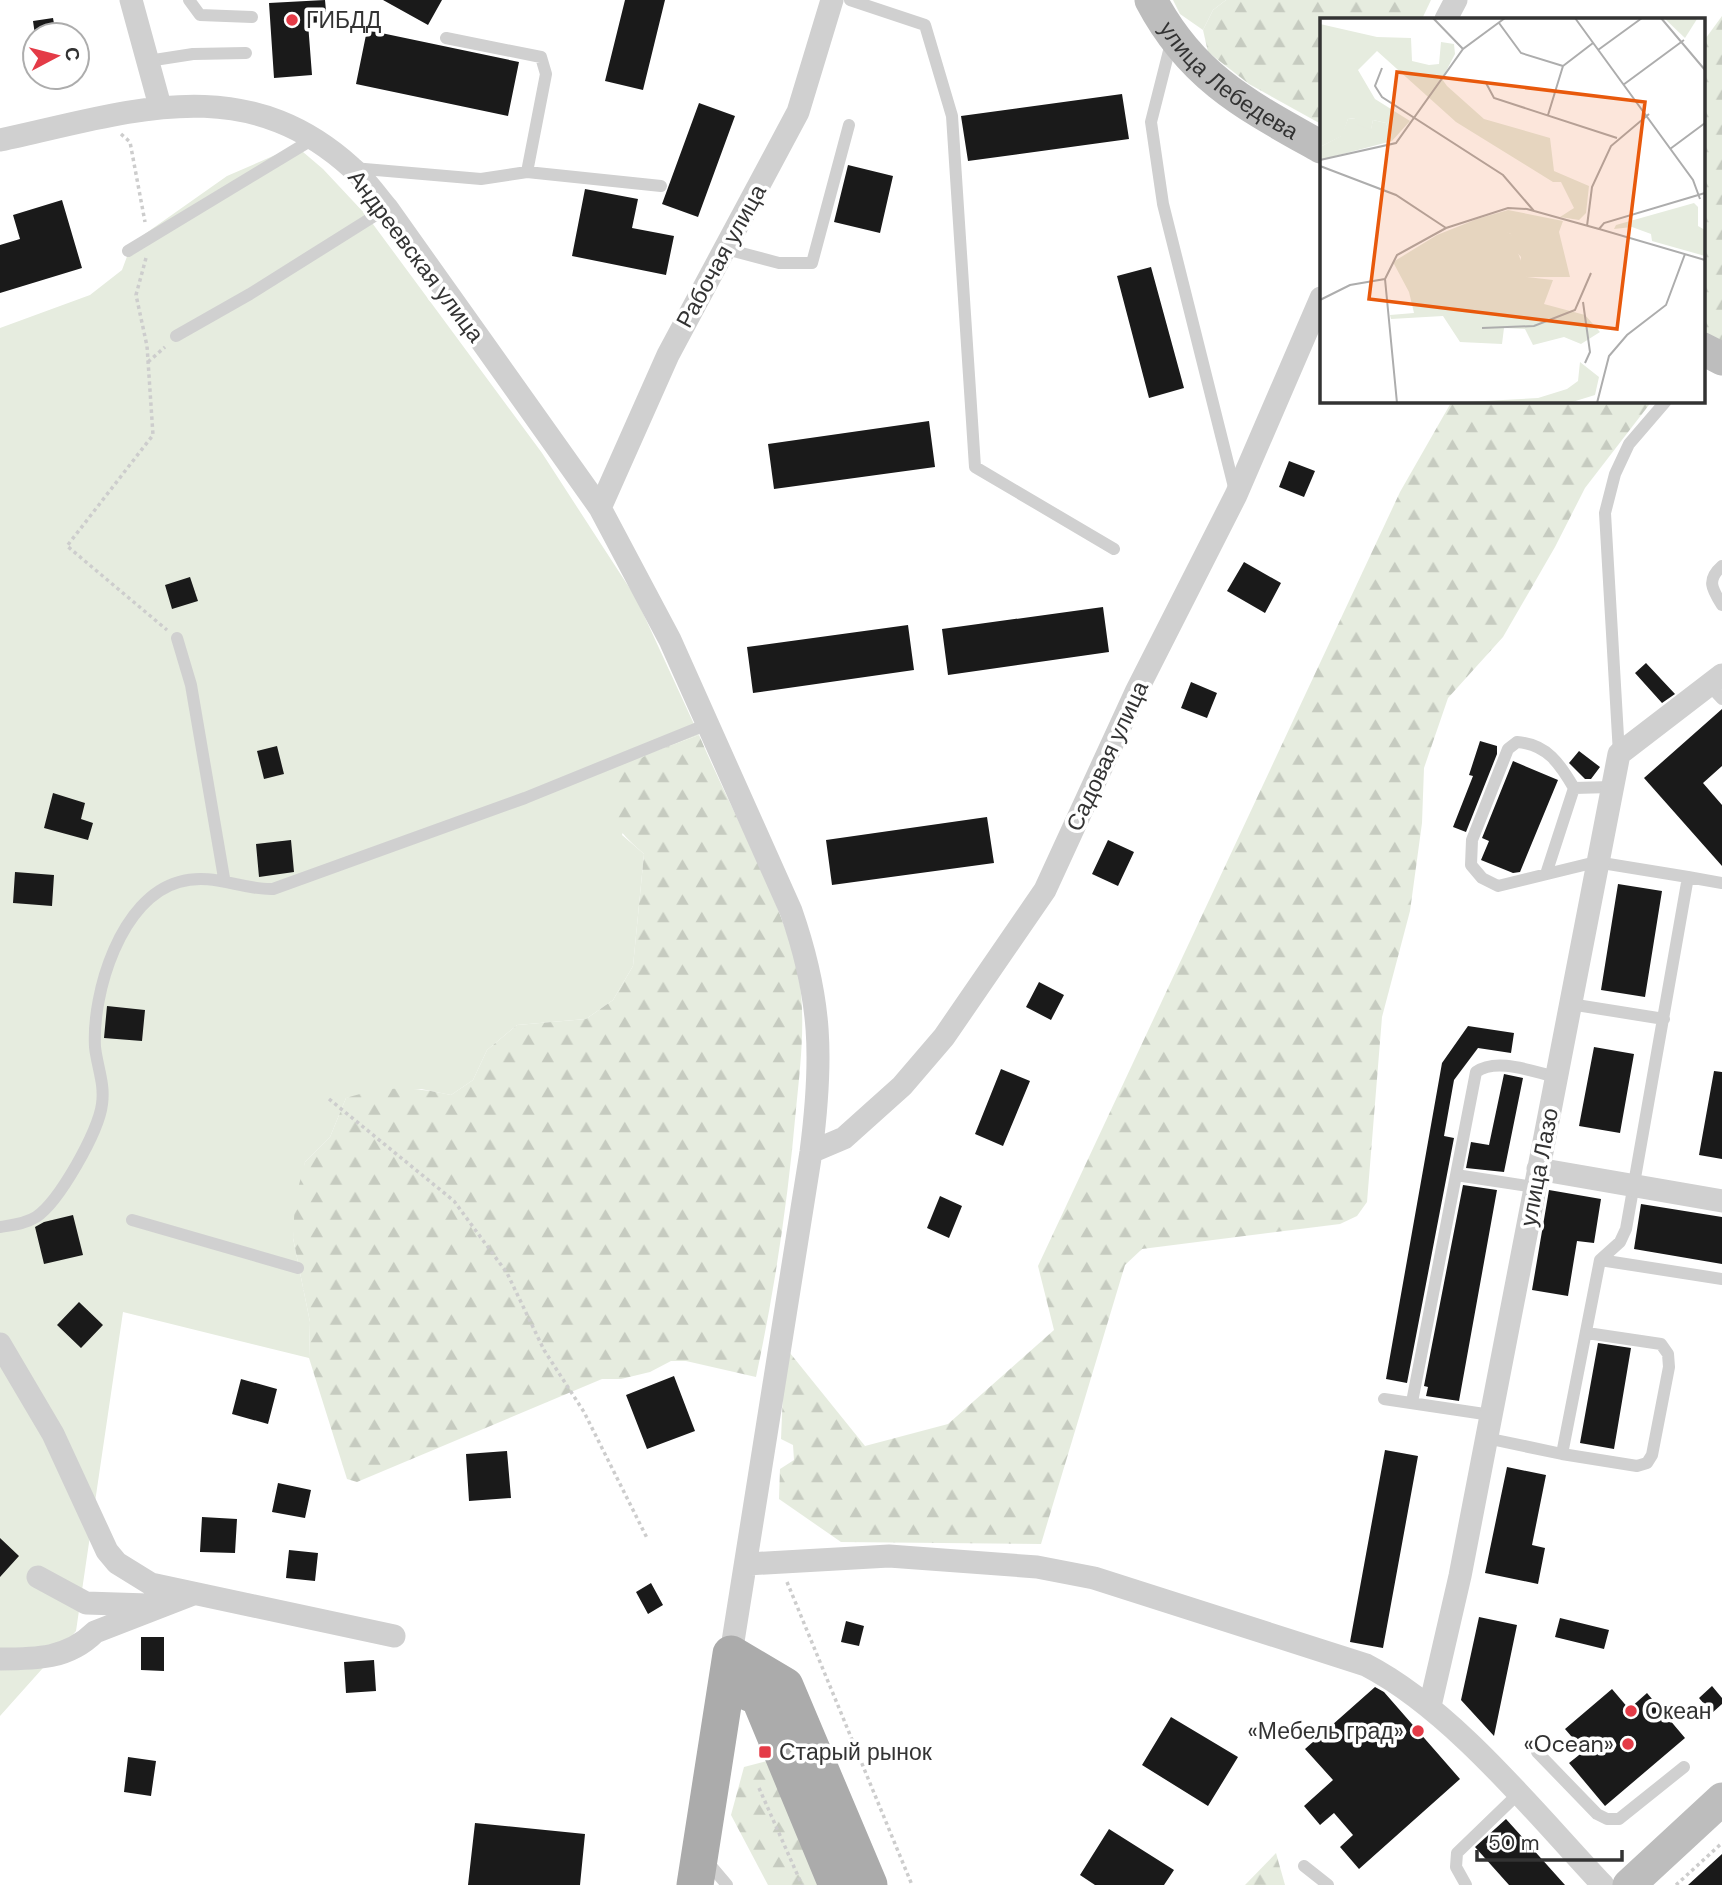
<svg xmlns="http://www.w3.org/2000/svg" width="1722" height="1885" font-family="'DM Sans',sans-serif">
<style>
.grass{fill:#e6ecdf}
.forest{fill:url(#forest-firs)}
.building{fill:#1a1a1a}
.lines{fill:none;stroke-linecap:round;stroke-linejoin:round}
.path{stroke:#cdcdcd;stroke-width:3.5;stroke-dasharray:3.5 3.5;stroke-linecap:butt}
.lane{stroke:#d0d0d0;stroke-width:12}
.street{stroke:#d0d0d0;stroke-width:23}
.secondary{stroke:#bdbdbd;stroke-width:33}
.primary{stroke:#ababab;stroke-width:37}
.poi-dot{fill:#e43b47;stroke:#fff;stroke-width:2.5}
.labels{text-anchor:middle;stroke-width:7;stroke-linejoin:round;paint-order:stroke}
.poi-label{font-size:23px;fill:#333;stroke:#fff;text-anchor:start}
.street-label{font-size:23px;fill:#333;stroke:#fff}
.inset-road{fill:none;stroke:#adadad;stroke-width:2}
.view{fill:#e8590c;fill-opacity:0.15;stroke:#e8590c;stroke-width:3.5}
.inset-edge{fill:none;stroke:#333;stroke-width:3.5}
</style>
<defs>
<pattern id="forest-firs" width="22" height="20" patternUnits="userSpaceOnUse" patternTransform="scale(1.75)"><rect width="22" height="20" fill="#e6ecdf"/><path d="M5 1l3.5 6h-7zM16 11l3.5 6h-7z" fill="#c6cbc0"/></pattern>
</defs>
<rect width="100%" height="100%" fill="#fff"/>
<path class="grass" d="M 1173,0 L 1226,0 L 1213,10 L 1203,30 L 1180,14 Z
M 296,146 L 323,169 L 367,216 L 542,453 L 636,598 L 699,735 L 650,753 L 622,835 L 644,854 L 633,966 L 613,1000 L 586,1019 L 517,1025 L 487,1050 L 473,1080 L 451,1095 L 421,1089 L 346,1098 L 330,1137 L 305,1162 L 293,1238 L 310,1322 L 309,1358 L 123,1312 L 76,1631 L 0,1716 L 0,328 L 90,295 L 122,270 L 132,243 L 227,176 Z"/>
<path class="forest" d="M 1226,0 L 1431,0 L 1422,19 L 1321,19 L 1321,124 L 1249,84 L 1208,52 L 1203,30 L 1213,10 Z
M 1722,16 L 1722,341 L 1703,349 L 1703,42 Z
M 1452,401 L 1652,401 L 1585,488 L 1555,547 L 1503,637 L 1448,698 L 1424,768 L 1422,823 L 1410,911 L 1382,1017 L 1367,1202 L 1357,1216 L 1340,1224 L 1142,1249 L 1125,1265 L 1041,1544 L 841,1542 L 779,1499 L 780,1469 L 794,1460 L 793,1445 L 781,1439 L 783,1392 L 790,1353 L 865,1446 L 948,1424 L 1054,1330 L 1038,1266 L 1400,492 Z
M 699,735 C 730,808 771,879 794,955 C 808,1003 801,1060 796,1109 C 788,1200 775,1288 756,1377 L 686,1361 L 671,1361 L 650,1372 L 621,1379 L 602,1379 L 357,1482 L 347,1479 L 309,1358 L 310,1322 L 293,1238 L 295,1200 L 305,1162 L 330,1137 L 346,1098 C 385,1086 410,1086 451,1095 L 473,1080 L 487,1050 L 517,1025 L 586,1019 L 613,1000 L 633,966 L 644,854 C 610,824 609,818 615,774 L 650,753 Z
M 767,1761 L 825,1885 L 768,1885 L 731,1815 L 744,1767 Z
M 1276,1853 L 1285,1885 L 1245,1885 Z"/>
<path class="building" d="M 325,0 L 327,22 L 308,23 L 312,75 L 274,78 L 269,3 Z
M 383,0 L 442,0 L 428,25 Z
M 625,0 L 665,0 L 643,90 L 605,81 Z
M 53,18 L 56,35 L 35,35 L 33,21 Z
M 367,30 L 519,62 L 508,116 L 356,84 Z
M 1122,94 L 1129,139 L 968,161 L 961,116 Z
M 699,103 L 735,116 L 698,217 L 662,204 Z
M 848,165 L 893,176 L 880,233 L 834,222 Z
M 585,189 L 638,199 L 632,228 L 674,236 L 666,275 L 572,256 Z
M 62,200 L 82,268 L 0,293 L 0,245 L 20,239 L 13,215 Z
M 1151,267 L 1184,388 L 1149,398 L 1117,276 Z
M 929,421 L 935,467 L 774,489 L 768,444 Z
M 1289,461 L 1315,471 L 1304,497 L 1279,487 Z
M 1244,562 L 1281,583 L 1265,613 L 1227,591 Z
M 190,577 L 198,601 L 172,609 L 165,585 Z
M 1103,607 L 1109,652 L 948,675 L 942,629 Z
M 908,625 L 914,670 L 753,693 L 747,647 Z
M 1646,663 L 1675,694 L 1662,703 L 1635,673 Z
M 1191,682 L 1217,693 L 1207,718 L 1181,708 Z
M 1722,709 L 1722,766 L 1703,783 L 1722,805 L 1722,866 L 1644,778 Z
M 1480,741 L 1497,746 L 1497,754 L 1466,832 L 1453,827 L 1473,776 L 1469,775 Z
M 277,746 L 284,774 L 264,779 L 257,751 Z
M 1579,751 L 1600,767 L 1591,779 L 1585,779 L 1569,763 Z
M 1513,761 L 1558,780 L 1520,872 L 1513,873 L 1481,860 L 1489,841 L 1482,838 Z
M 53,793 L 85,803 L 81,819 L 93,823 L 88,840 L 44,828 Z
M 987,817 L 994,863 L 832,885 L 826,840 Z
M 291,840 L 294,872 L 259,877 L 256,844 Z
M 1108,840 L 1134,852 L 1118,886 L 1092,874 Z
M 15,872 L 54,875 L 52,906 L 13,903 Z
M 1618,884 L 1662,891 L 1645,997 L 1601,990 Z
M 1039,982 L 1064,995 L 1051,1020 L 1026,1007 Z
M 107,1006 L 145,1010 L 142,1041 L 104,1038 Z
M 1468,1026 L 1514,1033 L 1511,1053 L 1478,1048 L 1454,1080 L 1444,1136 L 1454,1138 L 1407,1383 L 1386,1379 L 1442,1063 Z
M 1594,1047 L 1634,1054 L 1620,1133 L 1579,1126 Z
M 1001,1069 L 1030,1081 L 1003,1146 L 975,1134 Z
M 1714,1071 L 1722,1072 L 1722,1159 L 1699,1155 Z
M 1504,1074 L 1523,1078 L 1504,1172 L 1466,1168 L 1471,1142 L 1489,1145 Z
M 1463,1185 L 1497,1190 L 1459,1401 L 1426,1396 L 1428,1387 L 1424,1386 Z
M 1549,1190 L 1601,1199 L 1594,1243 L 1577,1241 L 1568,1296 L 1532,1290 Z
M 940,1196 L 962,1206 L 949,1238 L 927,1228 Z
M 1641,1204 L 1722,1217 L 1722,1264 L 1634,1249 Z
M 73,1215 L 83,1255 L 44,1264 L 35,1227 L 44,1222 Z
M 79,1302 L 103,1325 L 81,1348 L 57,1325 Z
M 1598,1343 L 1631,1348 L 1614,1449 L 1580,1443 Z
M 674,1376 L 695,1431 L 647,1449 L 626,1395 Z
M 241,1379 L 277,1389 L 268,1424 L 232,1414 Z
M 1385,1450 L 1418,1456 L 1383,1648 L 1350,1642 Z
M 507,1451 L 511,1498 L 469,1501 L 466,1454 Z
M 1507,1467 L 1546,1475 L 1532,1545 L 1545,1548 L 1538,1584 L 1485,1573 Z
M 278,1483 L 311,1490 L 305,1518 L 272,1512 Z
M 202,1517 L 237,1519 L 235,1553 L 200,1552 Z
M 0,1538 L 19,1556 L 0,1577 Z
M 289,1550 L 318,1553 L 315,1581 L 286,1578 Z
M 651,1583 L 663,1605 L 648,1614 L 636,1592 Z
M 1479,1617 L 1517,1625 L 1494,1736 L 1461,1700 Z
M 1560,1618 L 1609,1630 L 1604,1649 L 1555,1637 Z
M 846,1621 L 864,1626 L 859,1646 L 841,1642 Z
M 141,1637 L 164,1637 L 164,1671 L 141,1670 Z
M 374,1660 L 376,1691 L 346,1693 L 344,1662 Z
M 1712,1686 L 1722,1698 L 1722,1704 L 1712,1713 L 1699,1698 Z
M 1375,1687 L 1384,1692 L 1460,1779 L 1359,1869 L 1340,1847 L 1353,1835 L 1334,1813 L 1320,1825 L 1304,1806 L 1333,1780 L 1305,1749 Z
M 1612,1689 L 1629,1709 L 1647,1693 L 1685,1738 L 1605,1806 L 1569,1763 L 1584,1751 L 1565,1729 Z
M 1171,1717 L 1238,1757 L 1208,1806 L 1142,1765 Z
M 128,1757 L 156,1761 L 151,1796 L 124,1792 Z
M 1506,1819 L 1565,1885 L 1509,1885 L 1475,1847 Z
M 475,1823 L 585,1834 L 580,1885 L 468,1885 Z
M 1109,1829 L 1174,1870 L 1164,1885 L 1095,1885 L 1080,1875 Z
M 1722,1854 L 1722,1885 L 1688,1885 Z"/>
<g class="lines">
<path class="path" d="M 121,134 L 130,142 L 145,222
M 146,258 L 136,295 L 147,346 L 153,435 L 67,546 L 167,630
M 148,362 L 165,347
M 329,1099 L 454,1201 L 507,1273 L 544,1350 L 584,1412 L 647,1538
M 787,1582 L 912,1885
M 759,1788 L 802,1885
M 1676,1885 L 1722,1843"/>
<path class="lane" d="M 189,0 L 200,15 L 252,17
M 850,0 L 925,25 L 952,116 L 975,467 L 1114,549
M 1172,39 L 1151,122 L 1163,204 L 1235,491
M 148,61 L 193,54 L 246,53
M 353,168 L 481,179 L 527,172 L 546,74 L 541,57 L 446,38
M 527,172 L 661,186
M 726,249 L 779,263 L 812,263 L 849,125
M 128,251 L 313,139
M 176,336 L 250,294 L 387,208
M 1722,566 C 1706,580 1712,589 1722,605
M 177,638 L 191,685 L 224,878
M 1709,685 L 1722,699
M 1619,754 L 1605,513 L 1615,474 L 1629,444 L 1666,401
M 1546,874 L 1574,788
M 1688,877 L 1722,883
M 1570,1004 L 1664,1019
M 1456,1175 L 1534,1187
M 132,1220 L 298,1268
M 0,1227 C 12,1225 25,1224 36,1217 C 59,1202 99,1131 102,1104 C 105,1084 97,1066 95,1047 C 92,992 121,898 179,882 C 213,872 240,890 273,889 L 525,798 L 710,723
M 1600,1260 L 1722,1279
M 1384,1399 L 1491,1415
M 1412,1402 L 1476,1072 C 1497,1057 1533,1072 1557,1077
M 1486,1438 L 1562,1454 L 1600,1260 L 1620,1242 L 1626,1229 L 1688,877 L 1596,862 L 1498,886 L 1482,878 L 1471,865 L 1472,840 L 1508,749 L 1517,742 C 1547,744 1560,764 1574,788 L 1611,787
M 1562,1454 L 1637,1466 L 1647,1463 L 1652,1455 L 1669,1367 L 1668,1354 L 1661,1344 L 1587,1333
M 1537,1752 L 1597,1814 L 1607,1819 L 1619,1819 L 1684,1767
M 705,1859 L 727,1885
M 1304,1866 L 1328,1885
M 1466,1885 L 1456,1867 L 1457,1853 L 1517,1795"/>
<path class="street" d="M 131,0 L 160,106
M 1446,19 L 1456,0
M 0,140 C 127,113 242,68 352,168 C 365,179 376,195 387,208 L 600,508 L 670,640 L 791,911 C 822,1000 823,1059 811,1152 L 731,1654
M 600,508 L 668,355 L 798,112 L 832,0
M 811,1152 L 844,1138 L 902,1086 L 944,1037 L 1045,890 L 1136,692 L 1236,495 L 1321,298
M 1538,1169 L 1722,1201
M 0,1344 L 53,1434 L 107,1551 L 117,1563 L 151,1584 L 394,1636
M 747,1564 L 889,1556 L 1037,1567 L 1094,1578 L 1366,1665 C 1453,1710 1535,1813 1603,1885
M 38,1577 L 86,1603 L 148,1605
M 0,1659 C 36,1659 68,1659 95,1632 L 193,1594
M 1430,1706 L 1460,1576 L 1619,754 L 1722,675"/>
<g class="secondary">
<path id="s1" d="M 1151,0 C 1192,78 1248,106 1321,147"/>
<path d="M 1703,349 L 1722,359"/>
<path d="M 1629,1885 L 1722,1799"/>
</g>
<path class="primary" d="M 727,1683 L 759,1697 L 837,1885
M 695,1885 L 731,1654 L 785,1686 L 869,1885"/>
</g>
<g class="poi-dot">
<circle cx="292" cy="20" r="7"/>
<circle cx="1631" cy="1711" r="7"/>
<circle cx="1418" cy="1731" r="7"/>
<circle cx="1628" cy="1744" r="7"/>
<rect x="758" y="1745" width="14" height="14" rx="3.5"/>
</g>
<g class="labels">
<g class="poi-label">
<text x="306" y="28">ГИБДД</text>
<text x="1645" y="1719">Океан</text>
<text x="1404" y="1739" text-anchor="end">«Мебель град»</text>
<text x="1614" y="1752" text-anchor="end">«Оcean»</text>
<text x="779" y="1760">Старый рынок</text>
</g>
<g class="street-label">
<text dy="8" stroke="none"><textPath href="#s1" startOffset="114">улица Лебедева</textPath></text>
<text transform="translate(416 256) rotate(53)" y="8">Андреевская улица</text>
<text transform="translate(721 256) rotate(-61)" y="8">Рабочая улица</text>
<text transform="translate(1107 756) rotate(-65)" y="8">Садовая улица</text>
<text transform="translate(1539 1167) rotate(-79)" y="8">улица Лазо</text>
</g>
</g>
<g transform="translate(1320 18)">
<rect width="385" height="385" fill="#fff"/>
<path d="M 36,100 L 51,111 L 53,102 L 66,105 L 72,123 L 0,142 L 0,129 L 21,118 L 28,101 ZM 157,201 L 191,216 L 207,259 L 233,262 L 224,286 L 265,297 L 280,314 L 261,326 L 244,319 L 213,327 L 205,311 L 184,310 L 182,326 L 140,324 L 123,298 L 71,301 L 70,297 L 94,295 L 89,274 L 73,244 L 117,217 ZM 260,344 L 279,359 L 275,377 L 249,385 L 128,385 L 218,380 L 247,371 L 258,363 Z" fill="#e6ecdf"/>
<path d="M 0,6 L 57,19 L 91,20 L 92,43 L 109,47 L 119,46 L 121,24 L 134,26 L 135,36 L 122,61 L 127,68 L 164,101 L 230,120 L 234,153 L 269,168 L 266,195 L 259,202 L 240,199 L 254,190 L 241,164 L 233,164 L 136,104 L 57,33 L 38,52 L 55,81 L 90,103 L 72,123 L 66,105 L 53,102 L 51,112 L 36,106 L 35,100 L 28,101 L 22,118 L 0,129 ZM 374,185 L 378,189 L 378,208 L 385,212 L 385,238 L 332,223 L 331,216 L 312,209 L 294,211 L 296,207 ZM 188,192 L 243,203 L 239,214 L 250,259 L 207,259 L 199,253 L 201,239 L 192,229 L 191,216 L 172,210 L 161,212 L 157,201 Z" fill="#e6ecdf"/>
<path d="M 344,0 L 377,0 L 377,1 L 365,20 Z" fill="#e6ecdf"/>
<path class="inset-road" d="M 113,0 L 143,31M 255,0 L 373,162 L 380,181M 341,0 L 385,52M 179,5 L 201,35 L 243,48M 278,32 L 322,0M 243,48 L 273,25M 62,50 L 55,68 L 62,79 L 183,157 L 214,193M 166,65 L 174,80 L 297,120M 303,67 L 364,22M 228,97 L 243,48M 350,131 L 385,105M 0,142 L 76,125 L 143,31 L 185,0M 0,148 L 76,177 L 126,210M 385,175 L 284,205 L 279,211 L 385,242M 267,208 L 272,169 L 291,128 L 329,96M 0,282 L 30,267 L 65,261M 263,284 L 270,334 L 265,345M 162,310 L 214,308 L 255,292 L 271,255M 77,385 L 65,261 L 77,237 L 126,210 L 188,190 L 207,191 L 279,211M 277,385 L 289,338 L 307,317 L 346,287 L 365,236"/>
<path class="view" d="M 77,54 L 325,84 L 297,311 L 49,281 Z"/>
<rect width="385" height="385" class="inset-edge"/>
</g>
<g transform="translate(56 56) rotate(83)"><circle r="33" fill="#ffffff" stroke="#adadad" stroke-width="2"/>
<path d="M0-5L12 26L0 18L-12 26Z" fill="#e43b47"/>
<text y="-10" font-size="19" font-weight="bold" text-anchor="middle" fill="#333333">С</text>
</g>
<path d="M1477 1850v10h145v-10" fill="none" stroke="#333333" stroke-width="3.5"/>
<text x="1488" y="1850" font-size="21" fill="#333333" stroke="#ffffff" stroke-width="5" paint-order="stroke">50 m</text>
</svg>
